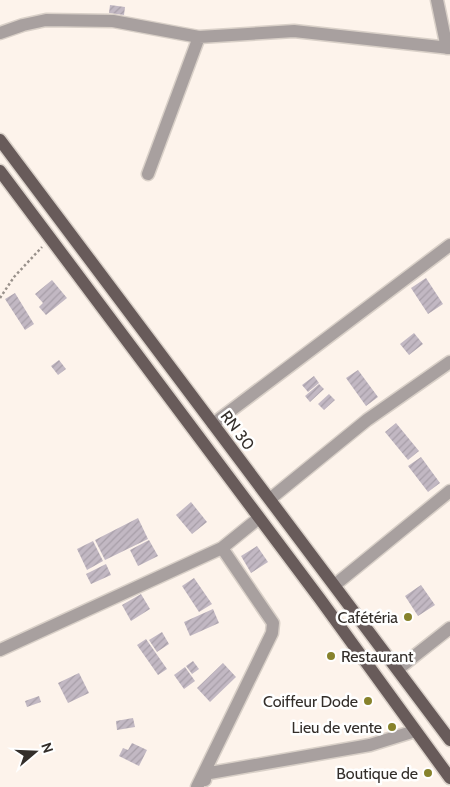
<svg xmlns="http://www.w3.org/2000/svg" width="450" height="787" font-family="Cabin,sans-serif">
<style>
.building{fill:url(#building-hatch)}
.lines{fill:none;stroke-linecap:round;stroke-linejoin:round}
.minor-casing{stroke:#d9d0c8;stroke-width:15}
.primary-casing{stroke:#d9d0c8;stroke-width:15}
.path{stroke:#99918b;stroke-width:2.5;stroke-dasharray:2.5 2.5;stroke-linecap:butt}
.minor{stroke:#a8a09f;stroke-width:12}
.primary{stroke:#685b5a;stroke-width:12}
.poi-dot{fill:#87822b;stroke:#fff;stroke-width:2}
.labels{text-anchor:middle;stroke-width:5;stroke-linejoin:round;paint-order:stroke}
.street-label{font-size:16px;fill:#332e2a;stroke:#fff}
.poi-label{font-size:16px;fill:#332e2a;stroke:#fff;text-anchor:end}
</style>
<defs>
<pattern id="building-hatch" width="6" height="6" patternUnits="userSpaceOnUse" patternTransform="scale(1.25)"><rect width="6" height="6" fill="#c2b8c3"/><path d="M-1 1l2-2M0 6l6-6M5 7l2-2" fill="none" stroke="#a79ea8"/></pattern>
</defs>
<rect width="100%" height="100%" fill="#fdf3eb"/>
<path class="building" d="M 110,5 L 125,7 L 124,15 L 109,13 Z
M 426,278 L 443,304 L 428,314 L 411,288 Z
M 52,280 L 67,298 L 46,315 L 39,307 L 43,303 L 35,294 Z
M 15,293 L 34,324 L 25,330 L 5,299 Z
M 414,333 L 423,344 L 409,355 L 400,344 Z
M 59,360 L 66,369 L 58,375 L 51,366 Z
M 358,370 L 378,397 L 366,406 L 346,378 Z
M 314,376 L 319,383 L 308,392 L 302,385 Z
M 319,384 L 324,389 L 310,402 L 305,396 Z
M 329,394 L 335,400 L 324,410 L 318,404 Z
M 396,423 L 419,451 L 408,460 L 385,432 Z
M 421,457 L 440,483 L 428,492 L 408,466 Z
M 191,502 L 207,522 L 192,534 L 176,515 Z
M 138,518 L 148,539 L 105,560 L 95,540 Z
M 149,540 L 158,556 L 138,566 L 130,550 Z
M 93,541 L 103,561 L 87,570 L 77,549 Z
M 257,546 L 268,562 L 251,573 L 241,556 Z
M 106,564 L 111,575 L 91,584 L 86,574 Z
M 194,578 L 212,604 L 199,612 L 182,586 Z
M 421,585 L 435,605 L 418,616 L 405,596 Z
M 141,594 L 150,609 L 131,621 L 122,605 Z
M 213,609 L 219,623 L 190,636 L 184,622 Z
M 162,632 L 169,644 L 157,652 L 149,640 Z
M 146,639 L 167,669 L 158,675 L 137,645 Z
M 193,661 L 199,669 L 192,674 L 186,666 Z
M 223,663 L 236,677 L 210,702 L 197,688 Z
M 185,667 L 195,681 L 184,689 L 174,675 Z
M 79,673 L 89,693 L 68,703 L 58,683 Z
M 39,696 L 41,702 L 27,707 L 25,701 Z
M 133,718 L 135,727 L 117,730 L 116,721 Z
M 132,743 L 147,750 L 139,766 L 119,756 L 123,748 L 128,750 Z"/>
<g class="lines">
<defs>
<path id="minor" d="M 437,0 L 447,48
M 0,33 L 23,25 L 46,20 L 113,21 L 199,37 L 294,31 L 450,48
M 148,174 L 199,37
M 213,424 L 450,245
M 270,499 L 367,420 L 450,362
M 336,584 L 450,491
M 0,650 L 222,548 L 259,518
M 398,669 L 450,628
M 205,780 L 204,774 L 370,745 L 415,731
M 197,787 L 272,633 L 273,623 L 222,548"/>
<path id="primary" d="M 0,140 C 151,339 301,539 450,740
M 0,171 L 320,599 L 450,778"/>
</defs>
<use href="#minor" class="minor-casing"/>
<use href="#primary" class="primary-casing"/>
<path class="path" d="M 0,298 L 14,277 L 42,247"/>
<use href="#minor" class="minor"/>
<use href="#primary" class="primary"/>
</g>
<g class="poi-dot">
<circle cx="408" cy="617" r="5"/>
<circle cx="331" cy="656" r="5"/>
<circle cx="368" cy="701" r="5"/>
<circle cx="392" cy="727" r="5"/>
<circle cx="428" cy="773" r="5"/>
</g>
<g class="labels">
<g class="street-label">
<text transform="translate(238 430) rotate(53)" y="6">RN 30</text>
</g>
<g class="poi-label">
<text x="398" y="623">Cafétéria</text>
<text x="341" y="662" text-anchor="start">Restaurant</text>
<text x="358" y="707">Coiffeur Dode</text>
<text x="382" y="733">Lieu de vente</text>
<text x="418" y="779">Boutique de</text>
</g>
</g>
<g transform="translate(35 752) rotate(71)" stroke="#ffffff" stroke-width="4" paint-order="stroke">
<path d="M0-4L9 19L0 12L-9 19Z" fill="#332e2a"/>
<text y="-8" font-size="14" font-weight="bold" text-anchor="middle" fill="#332e2a">N</text>
</g>
</svg>
